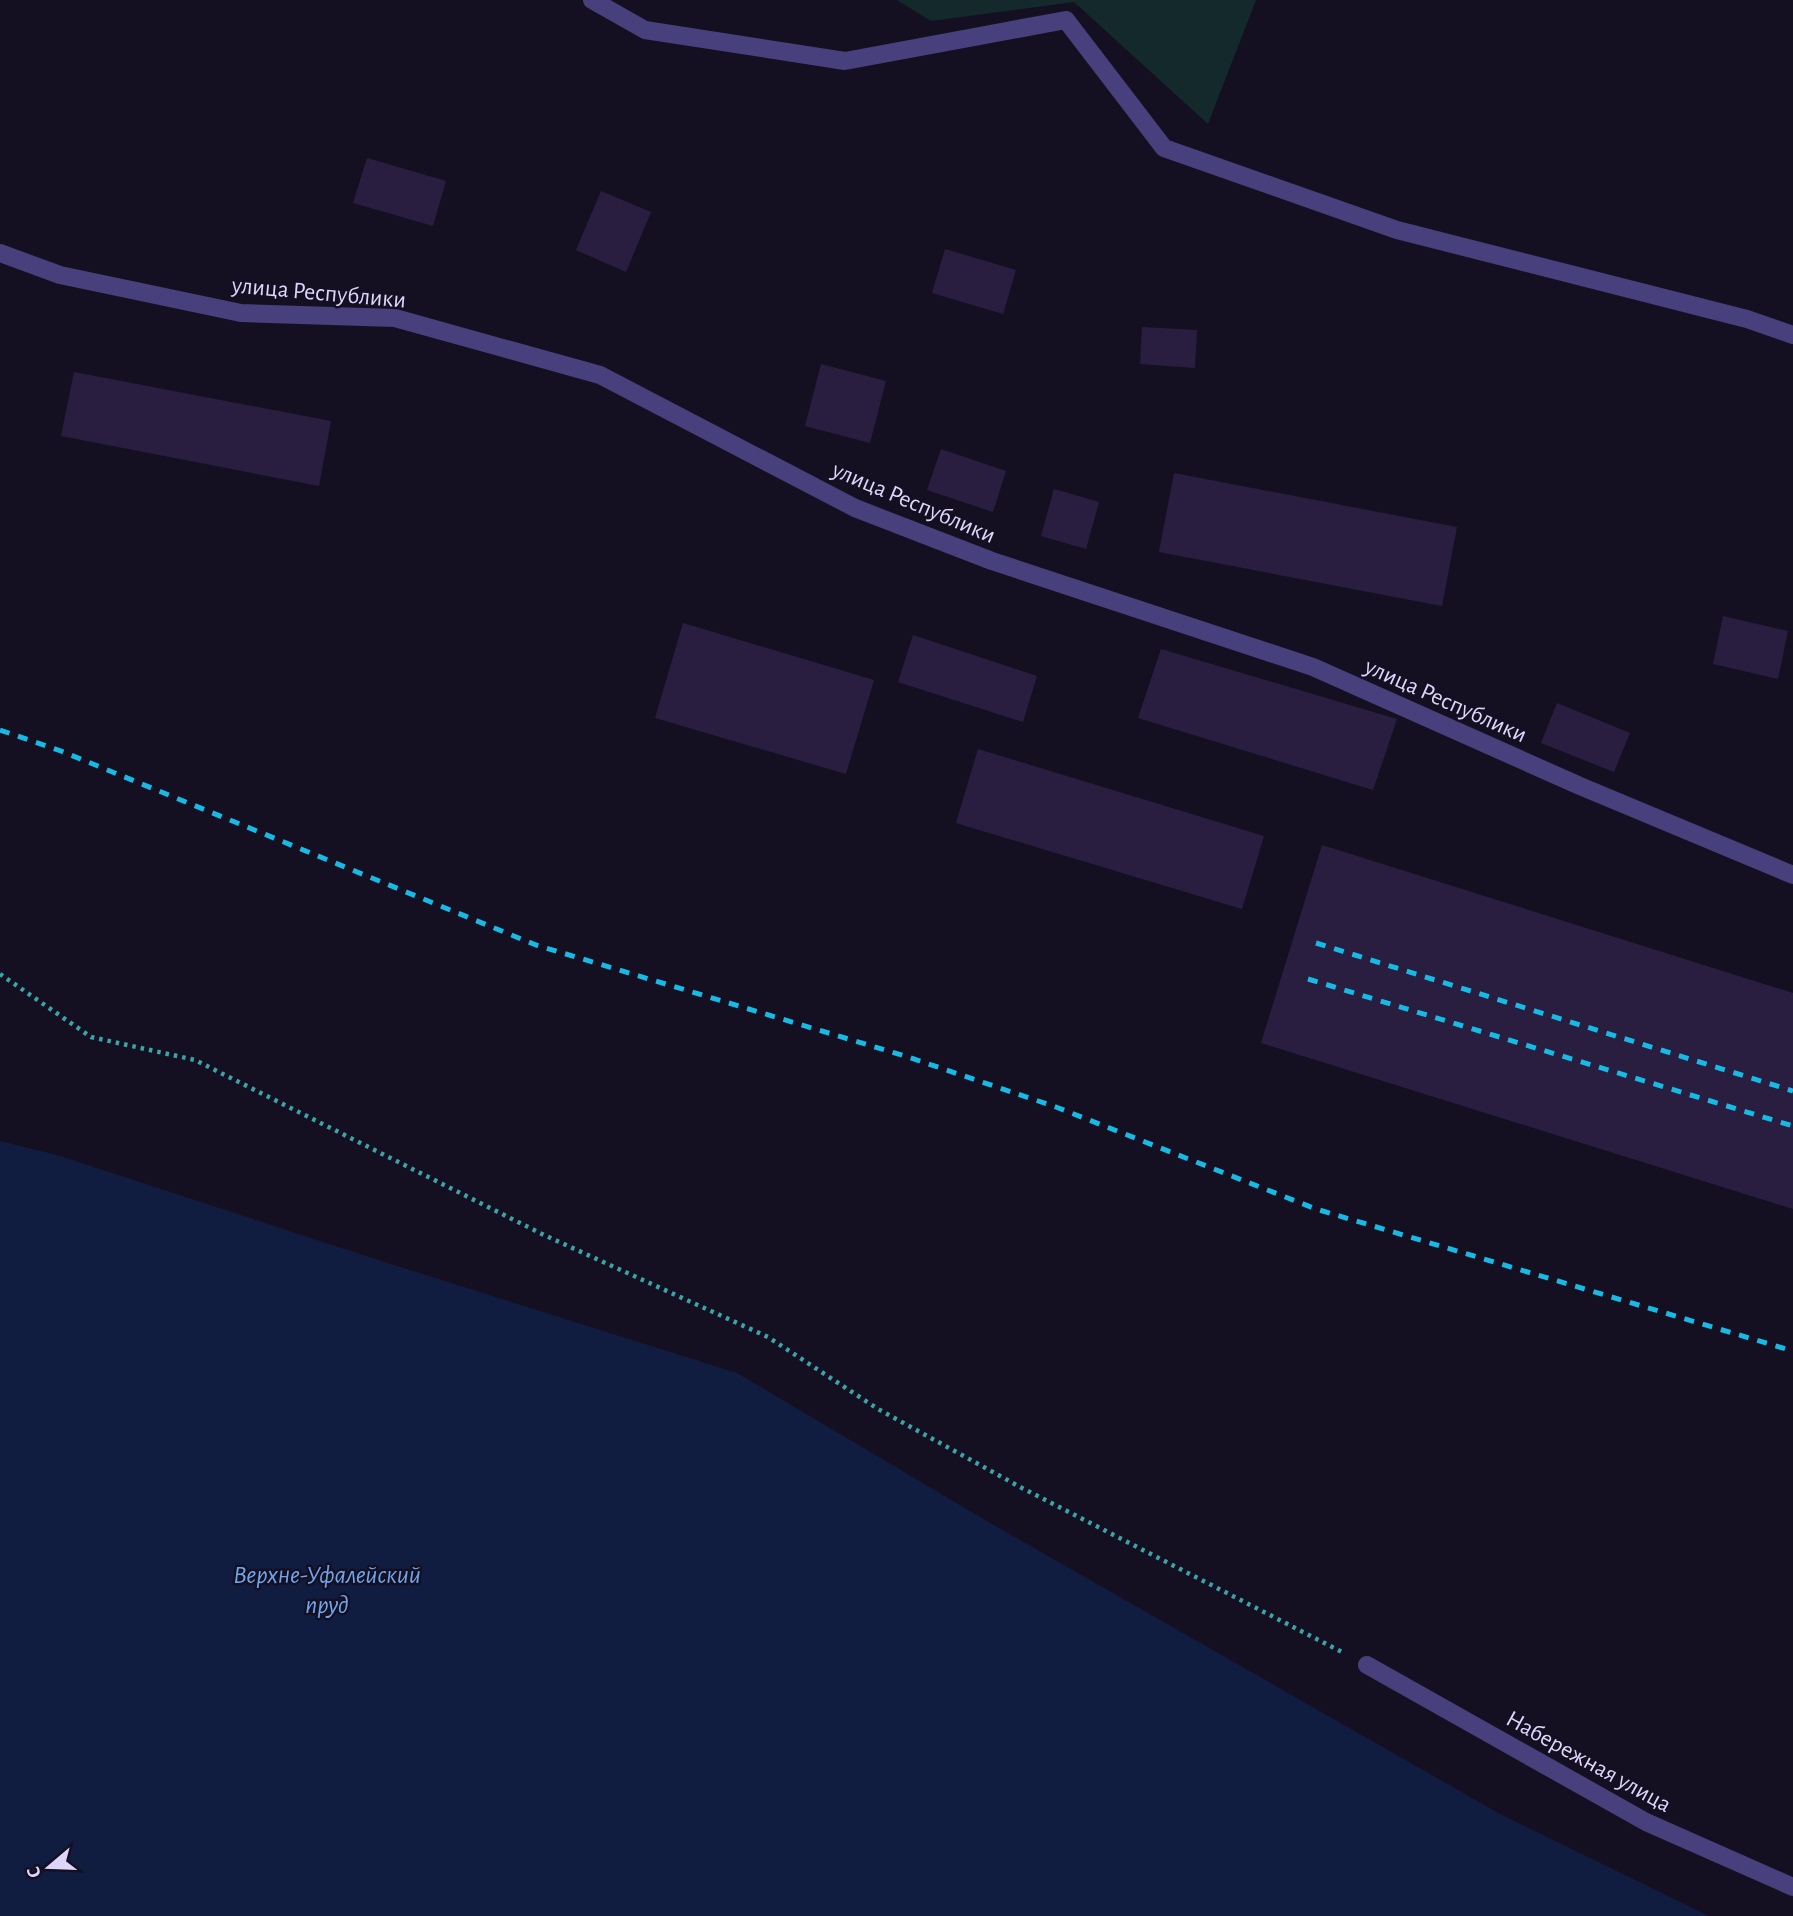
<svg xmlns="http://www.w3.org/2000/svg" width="1793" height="1916" font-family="'Alegreya Sans',sans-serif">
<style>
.green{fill:#14292b}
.water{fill:#111d40}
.building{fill:#291e40}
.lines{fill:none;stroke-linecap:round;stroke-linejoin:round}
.path{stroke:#3ba4a9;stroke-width:4.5;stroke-dasharray:3.5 5;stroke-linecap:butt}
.minor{stroke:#48407c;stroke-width:18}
.rail{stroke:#17bae4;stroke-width:5;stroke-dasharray:10 9;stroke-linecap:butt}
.labels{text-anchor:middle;stroke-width:5;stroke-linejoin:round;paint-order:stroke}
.street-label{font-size:24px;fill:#ddd5fb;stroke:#151021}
.water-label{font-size:26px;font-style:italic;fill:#6da6f0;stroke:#151021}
</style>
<rect width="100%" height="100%" fill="#151021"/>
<path class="green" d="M 897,0 L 1256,0 L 1208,124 L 1074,2 L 931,21 Z"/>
<path class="water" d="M 0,1141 L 57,1155 L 378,1260 L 737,1373 L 985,1520 L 1500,1814 L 1709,1916 L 0,1916 Z"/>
<path class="building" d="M 367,158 L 446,181 L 433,226 L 353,203 Z
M 601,191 L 651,212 L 626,272 L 576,250 Z
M 945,249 L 1016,270 L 1003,314 L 932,293 Z
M 1142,327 L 1197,330 L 1195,368 L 1140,364 Z
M 821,364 L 886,381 L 870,443 L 805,426 Z
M 74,372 L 331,421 L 319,486 L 61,436 Z
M 941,449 L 1006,471 L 993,512 L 927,490 Z
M 1174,473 L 1457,527 L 1442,606 L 1159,552 Z
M 1054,489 L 1099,502 L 1086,549 L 1041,536 Z
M 1723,616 L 1788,631 L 1778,679 L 1713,664 Z
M 683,623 L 874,680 L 846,774 L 655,718 Z
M 913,635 L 1037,676 L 1023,722 L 898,682 Z
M 1161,649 L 1397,719 L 1373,790 L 1138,718 Z
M 1557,703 L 1630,733 L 1614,772 L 1541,743 Z
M 978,749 L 1264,836 L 1242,909 L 956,823 Z
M 1322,845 L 1793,993 L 1793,1209 L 1261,1043 Z"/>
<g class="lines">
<path class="path" d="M 0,974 L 91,1037 L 195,1060 L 544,1235 L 768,1337 L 878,1409 L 1022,1488 L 1344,1653"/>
<path class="minor" d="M 592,0 L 645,30 L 845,61 L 1066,20 L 1164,148 L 1397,230 L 1747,319 L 1793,335
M 0,253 L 60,275 L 241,313 L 395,318 L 600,375 L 855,508 L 992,561 L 1313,667 L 1580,786 L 1793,875
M 1367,1665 L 1646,1822 L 1793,1887"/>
<path class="rail" d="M 0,730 L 61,751 L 536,945 L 905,1056 L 1056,1107 L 1316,1209 L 1793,1351
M 1316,943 L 1793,1091
M 1308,979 L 1793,1126"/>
</g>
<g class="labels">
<g class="street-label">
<text transform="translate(319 292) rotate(5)" y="8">улица Республики</text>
<text transform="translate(914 502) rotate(23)" y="8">улица Республики</text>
<text transform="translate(1446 700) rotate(24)" y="8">улица Республики</text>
<text transform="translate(1589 1761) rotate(29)" y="8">Набережная улица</text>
</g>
<g class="water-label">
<text x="327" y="1583">Верхне-Уфалейский<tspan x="327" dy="30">пруд</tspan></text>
</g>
</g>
<g transform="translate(49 1867) rotate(251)" stroke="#151021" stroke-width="5" paint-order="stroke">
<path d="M0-5L12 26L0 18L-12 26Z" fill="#ddd5fb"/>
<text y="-10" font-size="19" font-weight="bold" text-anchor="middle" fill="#ddd5fb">С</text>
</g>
</svg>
